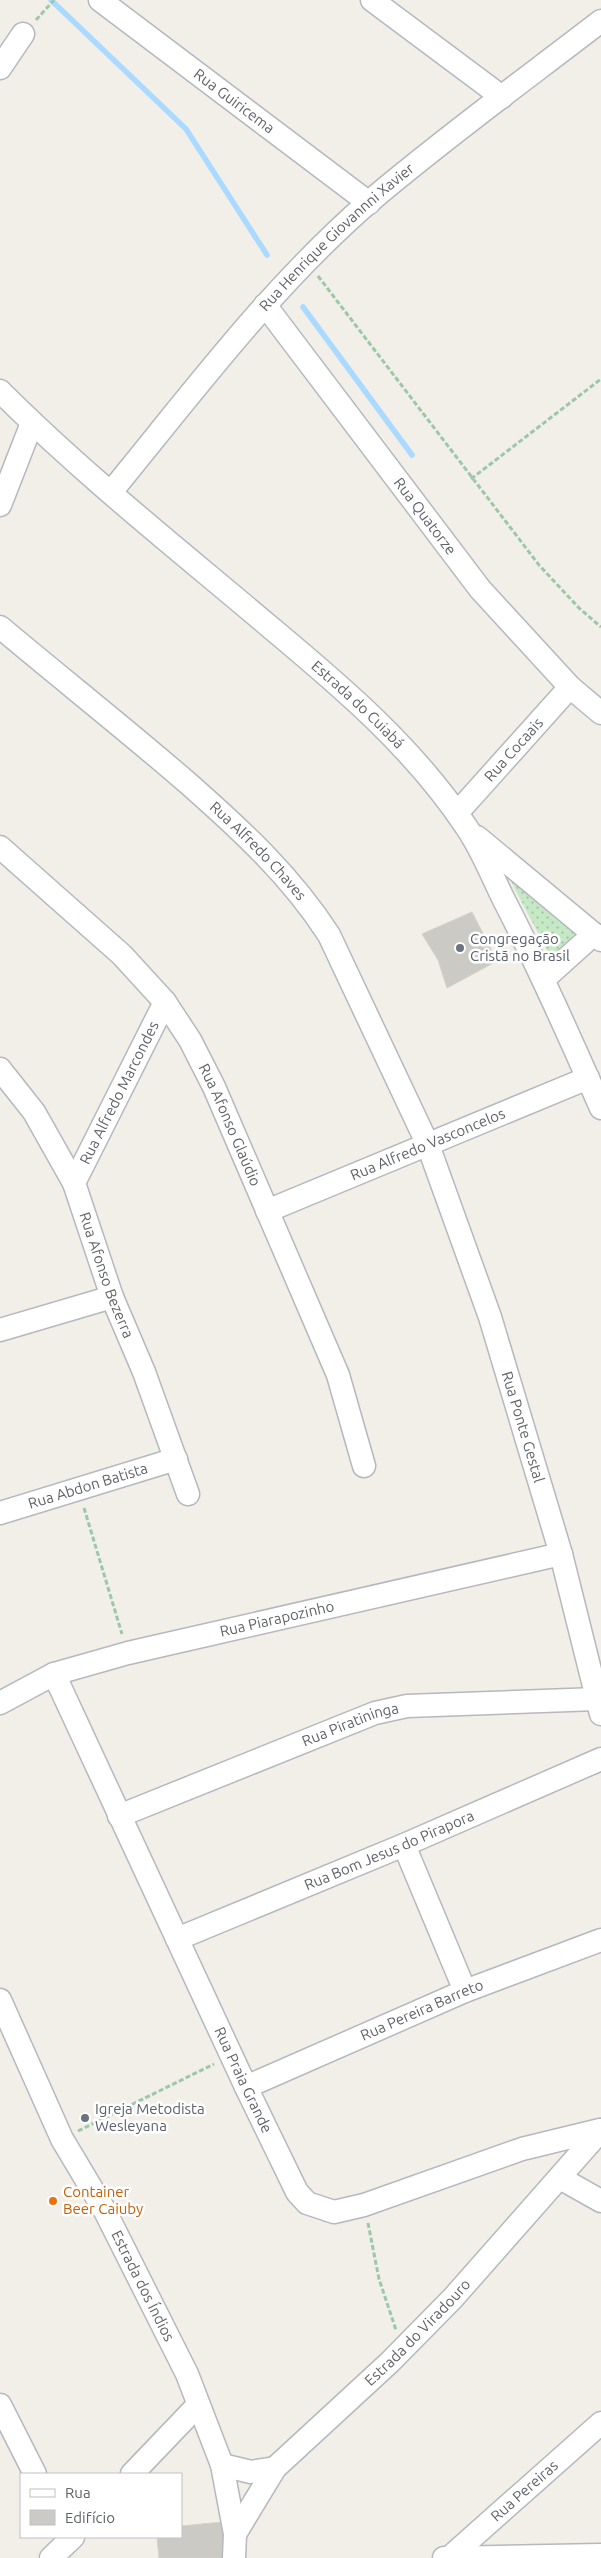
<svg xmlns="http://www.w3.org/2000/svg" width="601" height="2558" font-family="Ubuntu,sans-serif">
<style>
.park{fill:url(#park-dots)}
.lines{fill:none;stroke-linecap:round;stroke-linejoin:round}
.stream{stroke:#aadaff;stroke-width:5.5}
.building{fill:#cccac5;stroke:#d6d1c6}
.minor-casing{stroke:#b5b8bc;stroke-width:25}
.path{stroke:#9cc7a9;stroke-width:3;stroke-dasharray:5 2.5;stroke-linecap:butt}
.minor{stroke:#fff;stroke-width:22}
.worship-dot{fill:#6b7280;stroke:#fff;stroke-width:2}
.food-dot{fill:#e8710a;stroke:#fff;stroke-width:2}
.labels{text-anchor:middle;stroke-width:5;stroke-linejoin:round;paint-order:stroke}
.street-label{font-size:15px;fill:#5f6368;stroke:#fff}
.worship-label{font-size:15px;fill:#5b616d;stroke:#fff;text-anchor:start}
.food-label{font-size:15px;fill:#c56008;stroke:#fff;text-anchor:start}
</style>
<defs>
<pattern id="park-dots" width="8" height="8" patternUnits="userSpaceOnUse" patternTransform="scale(1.25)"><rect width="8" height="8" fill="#c5e8c5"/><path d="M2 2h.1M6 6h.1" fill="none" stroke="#a3c0a4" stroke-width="1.8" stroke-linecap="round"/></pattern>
</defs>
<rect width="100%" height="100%" fill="#f1efe8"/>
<path class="park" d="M 501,862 L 584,931 L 551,958 Z"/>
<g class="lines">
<path class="stream" d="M 51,0 L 186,129 L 267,255
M 303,307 L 412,455"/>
</g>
<path class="building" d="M 472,912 L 497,961 L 447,988 L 438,960 L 422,934 Z
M 223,2522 L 226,2558 L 159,2558 L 157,2537 L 181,2537 L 181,2526 Z"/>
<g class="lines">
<defs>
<g id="minor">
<path id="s1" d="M 100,0 L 369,203"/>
<path d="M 372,0 L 502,97"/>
<path d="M 0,68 L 23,34"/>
<path id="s2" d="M 265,305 L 480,589 L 570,687 L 601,713"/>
<path id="s3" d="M 0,391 C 84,475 179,550 270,627 C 342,687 415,749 467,828 C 482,850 492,876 504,900 C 539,968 570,1038 601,1108"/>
<path id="s4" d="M 111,492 C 193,392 271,287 369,202 C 443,139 523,81 601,21"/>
<path d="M 0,505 L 32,423"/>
<path id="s5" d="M 0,627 C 63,680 128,731 190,785 C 242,831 291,876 329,935 L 428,1145 L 490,1317 L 561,1554 L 601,1714"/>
<path id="s6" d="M 457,813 L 570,687"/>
<path d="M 477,837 L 601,940"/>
<path id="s7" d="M 0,847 L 122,955 L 165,1002 L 190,1040 L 214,1087 L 338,1375 L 364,1466"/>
<path d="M 545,978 L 594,934"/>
<path id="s8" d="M 0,1069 L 34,1112 L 74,1183 L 112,1297 L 144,1372 L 188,1494"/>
<path id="s9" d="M 74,1183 L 165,1002"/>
<path id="s10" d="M 267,1211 L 588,1078"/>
<path d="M 0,1330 L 112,1297"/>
<path id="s11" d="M 0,1513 L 176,1459"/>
<path id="s12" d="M 54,1674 L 246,2087 L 297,2192 L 307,2203 L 334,2212 L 364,2205 L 522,2149 L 600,2130"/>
<path id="s13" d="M 0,1703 L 54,1674 L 128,1653 L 561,1554"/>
<path id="s14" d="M 119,1816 L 375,1713 L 407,1706 L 597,1699"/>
<path d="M 404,1845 L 465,1991"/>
<path id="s15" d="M 177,1939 L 404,1845 L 601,1759"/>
<path id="s16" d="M 0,2000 L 62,2139 L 105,2211 L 187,2374 L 222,2465 L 235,2534 L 234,2558"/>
<path id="s17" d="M 246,2087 L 465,1991 L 601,1940"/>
<path d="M 560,2178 L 601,2201"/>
<path d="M 0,2405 L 35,2474"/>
<path d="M 222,2465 L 251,2472 L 275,2468"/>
<path d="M 132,2474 L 198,2405"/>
<path id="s18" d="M 235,2534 L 275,2468 L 390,2362 L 453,2298 L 601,2130"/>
<path d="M 51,2558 L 73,2537"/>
<path d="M 444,2558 L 601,2555"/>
<path id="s19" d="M 449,2558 L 601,2423"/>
</g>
</defs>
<use href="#minor" class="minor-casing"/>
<path class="path" d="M 36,20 L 54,0
M 318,276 L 539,565 L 579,608 L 601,627
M 471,479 L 601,379
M 84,1508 L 122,1634
M 78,2131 L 214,2064
M 368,2223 L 379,2279 L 396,2330"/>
<use href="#minor" class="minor"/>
</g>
<g class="worship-dot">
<circle cx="460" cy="948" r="5"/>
<circle cx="85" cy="2118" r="5"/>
</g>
<circle class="food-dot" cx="53" cy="2201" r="5"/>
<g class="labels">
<g class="street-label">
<text dy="5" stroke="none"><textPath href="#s1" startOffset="168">Rua Guiricema</textPath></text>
<text dy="5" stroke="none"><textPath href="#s4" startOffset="341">Rua Henrique Giovannni Xavier</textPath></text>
<text dy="5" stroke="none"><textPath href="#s2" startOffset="265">Rua Quatorze</textPath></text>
<text dy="5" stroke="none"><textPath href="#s3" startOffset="476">Estrada do Cuiabá</textPath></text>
<text dy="5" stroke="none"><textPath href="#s6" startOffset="85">Rua Cocaais</textPath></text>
<text dy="5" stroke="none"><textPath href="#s5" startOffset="342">Rua Alfredo Chaves</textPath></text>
<text dy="5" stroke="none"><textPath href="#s9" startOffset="101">Rua Alfredo Marcondes</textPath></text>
<text dy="5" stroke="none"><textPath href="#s7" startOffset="366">Rua Afonso Glaúdio</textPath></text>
<text dy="5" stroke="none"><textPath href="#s10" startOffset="174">Rua Alfredo Vasconcelos</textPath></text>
<text dy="5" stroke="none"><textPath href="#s8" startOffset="234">Rua Afonso Bezerra</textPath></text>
<text dy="5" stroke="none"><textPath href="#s5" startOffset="982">Rua Ponte Gestal</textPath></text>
<text dy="5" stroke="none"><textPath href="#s11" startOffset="92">Rua Abdon Batista</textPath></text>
<text dy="5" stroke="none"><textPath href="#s13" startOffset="291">Rua Piarapozinho</textPath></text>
<text dy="5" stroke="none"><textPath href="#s14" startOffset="249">Rua Piratininga</textPath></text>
<text dy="5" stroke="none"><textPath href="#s15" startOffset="230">Rua Bom Jesus do Pirapora</textPath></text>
<text dy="5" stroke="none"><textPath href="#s17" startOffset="192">Rua Pereira Barreto</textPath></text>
<text dy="5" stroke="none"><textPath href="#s12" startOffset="448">Rua Praia Grande</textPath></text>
<text dy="5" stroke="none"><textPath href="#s16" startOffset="320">Estrada dos Índios</textPath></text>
<text dy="5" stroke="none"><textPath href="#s18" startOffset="274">Estrada do Viradouro</textPath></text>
<text dy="5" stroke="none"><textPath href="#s19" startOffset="101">Rua Pereiras</textPath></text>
</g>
<g class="worship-label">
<text x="470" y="944">Congregação<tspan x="470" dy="17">Cristã no Brasil</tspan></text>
<text x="95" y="2114">Igreja Metodista<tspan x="95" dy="17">Wesleyana</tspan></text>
</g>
<g class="food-label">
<text x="63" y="2197">Container<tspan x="63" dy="17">Beer Caiuby</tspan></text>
</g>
</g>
<rect x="20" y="2473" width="162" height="65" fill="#ffffff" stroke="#bfc1c3"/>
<rect x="30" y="2489" width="25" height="8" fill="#ffffff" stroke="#bfc1c3"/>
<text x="65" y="2498" font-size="15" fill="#5f6368">Rua</text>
<rect x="30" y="2510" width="25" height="15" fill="#cccac5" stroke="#bfc1c3"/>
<text x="65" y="2523" font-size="15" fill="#5f6368">Edifício</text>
</svg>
